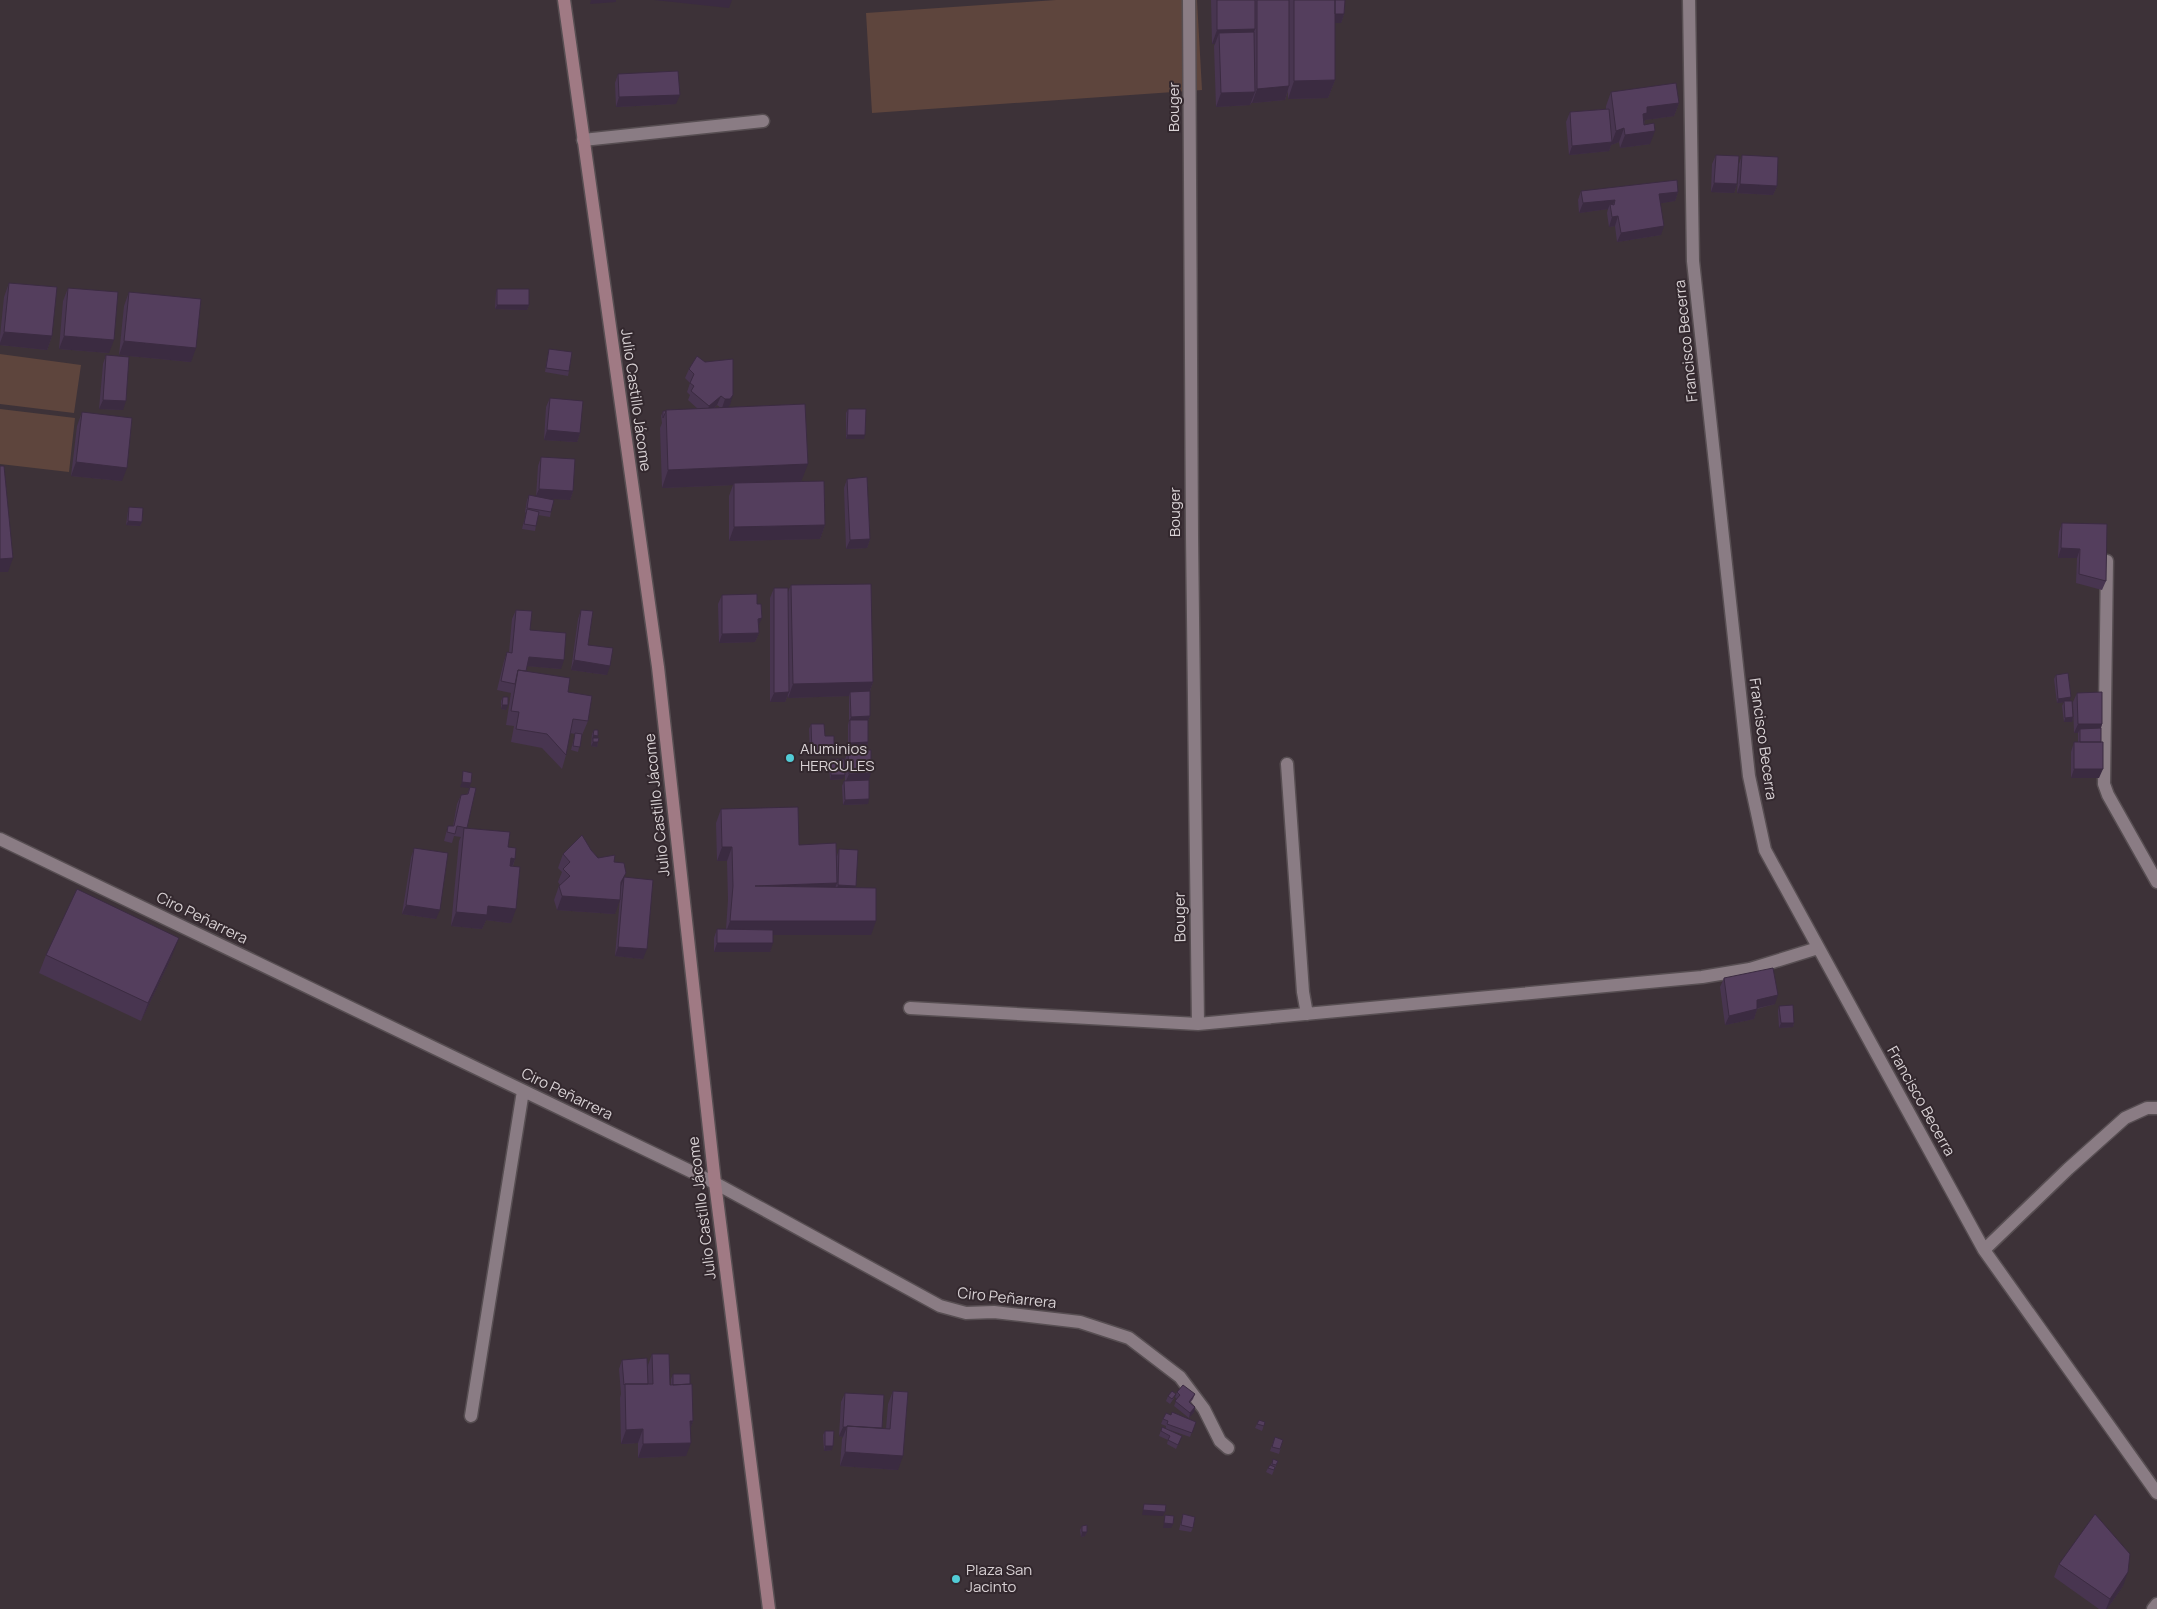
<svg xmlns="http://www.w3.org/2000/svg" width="2157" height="1609" font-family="Manrope,sans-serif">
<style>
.green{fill:#5e453d}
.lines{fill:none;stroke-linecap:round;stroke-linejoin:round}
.service-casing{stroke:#574e52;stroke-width:15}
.minor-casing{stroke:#574e52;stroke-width:15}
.secondary-casing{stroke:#574e52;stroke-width:15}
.service{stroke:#8a7c84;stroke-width:12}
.minor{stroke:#8a7c84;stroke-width:12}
.secondary{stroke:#a07a84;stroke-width:12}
.wall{fill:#483550;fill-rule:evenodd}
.shaded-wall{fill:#3b2b41}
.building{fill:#543e5d;stroke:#3b2b41}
.poi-dot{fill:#52ccd6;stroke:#33282e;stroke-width:2}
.labels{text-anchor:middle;stroke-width:4;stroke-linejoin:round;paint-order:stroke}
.street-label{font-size:15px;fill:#d9d2d5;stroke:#33282e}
.poi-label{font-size:15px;fill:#d9d2d5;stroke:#33282e;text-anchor:start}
</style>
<rect width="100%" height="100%" fill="#3d3238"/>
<path class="green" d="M 1056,0 L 1197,0 L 1202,90 L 872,113 L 866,13 Z
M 0,354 L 81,365 L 74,413 L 0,404 Z
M 0,409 L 75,418 L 69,472 L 0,464 Z"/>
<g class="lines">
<defs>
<path id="service" d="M 583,140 L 763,121"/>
<path id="minor" d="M 1189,0 L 1192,536 L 1198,1024
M 1689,0 L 1693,261 L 1749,776 L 1765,850 L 1984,1250 L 2157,1493
M 2107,561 L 2104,784 L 2108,795 L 2157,882
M 1287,764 L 1303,992 L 1307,1014
M 0,839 L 715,1183 L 940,1306 L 966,1313 L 994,1312 L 1080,1322 L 1129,1338 L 1180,1377 L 1204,1409 L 1220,1441 L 1228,1448
M 910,1008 L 1198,1024 L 1702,977 L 1750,969 L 1818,948
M 1984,1250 L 2068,1169 L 2125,1118 L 2147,1108 L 2157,1108
M 471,1416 L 523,1091
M 2153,1609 L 2157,1604"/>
<path id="secondary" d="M 564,0 L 658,667 L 715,1183 L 769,1609"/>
</defs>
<use href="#service" class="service-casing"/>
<use href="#minor" class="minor-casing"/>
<use href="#secondary" class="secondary-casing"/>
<use href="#service" class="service"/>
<use href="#minor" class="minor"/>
<use href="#secondary" class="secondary"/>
</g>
<path class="wall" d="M 1211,0 L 1345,0 L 1344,14 L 1341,23 L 1335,23 L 1335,80 L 1328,98 L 1288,99 L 1288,91 L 1285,100 L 1252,103 L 1252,102 L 1250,105 L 1216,107 L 1214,46 L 1215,44 L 1212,44 Z
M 618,74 L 676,104 L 616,107 L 615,83 Z
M 1611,92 L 1679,103 L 1674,116 L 1645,120 L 1644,125 L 1650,144 L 1620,148 L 1619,142 L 1611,145 L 1609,151 L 1569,155 L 1566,122 L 1570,112 L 1606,109 L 1606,106 Z
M 1716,155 L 1737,184 L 1734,193 L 1711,192 L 1712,164 Z
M 1742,155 L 1777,186 L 1773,195 L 1737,193 L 1739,164 Z
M 1581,191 L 1678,192 L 1675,201 L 1660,203 L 1661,235 L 1617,242 L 1615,226 L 1609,227 L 1607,213 L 1608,209 L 1579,213 L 1578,200 Z
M 9,283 L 52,336 L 47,350 L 0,345 L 0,336 L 4,297 Z
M 68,288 L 109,353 L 59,349 L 63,301 Z
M 497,289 L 529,305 L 527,310 L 495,309 L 496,293 Z
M 129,292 L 191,362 L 119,355 L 124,306 Z
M 549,349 L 569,371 L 568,376 L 545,372 L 548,354 Z
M 106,355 L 123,410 L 99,409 L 103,364 Z
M 697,356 L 730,405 L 727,407 L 801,481 L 825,525 L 820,539 L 729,541 L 729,496 L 733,485 L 662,488 L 660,428 L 662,423 L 661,416 L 663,411 L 698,409 L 688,400 L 690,395 L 687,392 L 690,383 L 685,378 L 689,369 ZM 717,405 L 721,408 L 714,408 Z
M 550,398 L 580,433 L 577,442 L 544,440 L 546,407 Z
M 848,409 L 864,439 L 846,439 L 846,413 Z
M 82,412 L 122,481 L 71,476 L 77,426 Z
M 541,457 L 573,491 L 570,500 L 545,498 L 551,512 L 550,517 L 538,515 L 535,531 L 522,529 L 526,513 L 525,512 L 527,500 L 529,495 L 536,497 L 538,466 Z
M 847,479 L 870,539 L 867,548 L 846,549 L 844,488 Z
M 129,507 L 142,522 L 140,526 L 126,525 L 128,511 Z
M 2062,523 L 2106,581 L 2102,590 L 2076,583 L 2077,558 L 2058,558 L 2059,532 Z
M 791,585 L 873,682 L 870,691 L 870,716 L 868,721 L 868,742 L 867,747 L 848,747 L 848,725 L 849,721 L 849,696 L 788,698 L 788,695 L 785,702 L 770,702 L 770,598 L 774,588 L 788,592 Z
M 722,595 L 757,604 L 759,633 L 755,642 L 719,643 L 718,604 Z
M 516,610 L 530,630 L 561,669 L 527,666 L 526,671 L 568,692 L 588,721 L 582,735 L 578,752 L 571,750 L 575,734 L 570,733 L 566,755 L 562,769 L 542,748 L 511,742 L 514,726 L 506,725 L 511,693 L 497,690 L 504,661 L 507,652 L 509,652 L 512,619 Z
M 581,610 L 588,645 L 607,675 L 571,670 L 578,619 Z
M 2056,675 L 2069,701 L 2073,717 L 2072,722 L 2064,722 L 2062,706 L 2064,702 L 2057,703 L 2054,679 Z
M 2077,693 L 2102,724 L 2101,728 L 2099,778 L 2071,778 L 2071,752 L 2074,742 L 2078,742 L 2078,733 L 2074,733 L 2073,702 Z
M 503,697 L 506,710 L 501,709 L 501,701 Z
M 811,724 L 825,736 L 832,756 L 810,756 L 809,729 Z
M 594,730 L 598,742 L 597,747 L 591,746 L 592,734 Z
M 848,750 L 869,780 L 868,804 L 843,805 L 842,786 L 844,781 L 845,781 L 845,760 Z
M 831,759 L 843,779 L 830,780 L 829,764 Z
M 470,787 L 467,828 L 508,847 L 515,859 L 513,866 L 511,923 L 486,920 L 482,929 L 451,926 L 459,841 L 461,837 L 454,836 L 452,843 L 444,841 L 448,826 L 453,826 L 457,804 L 461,795 L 467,794 Z
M 721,809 L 799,845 L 837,856 L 839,849 L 856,888 L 871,935 L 773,935 L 770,952 L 714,952 L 714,938 L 717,929 L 726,929 L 728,900 L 727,861 L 717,861 L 716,823 Z
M 414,848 L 436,919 L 402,914 L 411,858 Z
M 591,850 L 598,858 L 614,862 L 624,877 L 643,959 L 615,956 L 621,886 L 615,914 L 557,910 L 554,900 L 559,886 L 560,885 L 558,882 L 562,872 L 558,868 L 563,854 Z
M 46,955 L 172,956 L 141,1021 L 39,973 Z
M 1724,978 L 1775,1004 L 1757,1009 L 1754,1019 L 1725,1025 L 1720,987 Z
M 1779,1006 L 1794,1023 L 1793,1027 L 1779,1028 L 1778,1011 Z
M 652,1354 L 670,1385 L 671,1385 L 671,1379 L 673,1374 L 690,1384 L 693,1421 L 690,1429 L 686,1456 L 638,1458 L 638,1443 L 621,1444 L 620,1398 L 621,1394 L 619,1369 L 622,1360 L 647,1368 Z
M 893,1391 L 898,1470 L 840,1466 L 842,1439 L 843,1437 L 839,1436 L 841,1402 L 845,1393 L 882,1428 L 886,1429 L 888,1404 Z
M 1177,1392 L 1195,1394 L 1193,1399 L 1190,1403 L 1195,1407 L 1194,1412 L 1189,1418 L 1174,1406 L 1177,1399 L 1175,1397 Z
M 1168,1396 L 1174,1398 L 1170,1404 L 1166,1401 Z
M 1171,1415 L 1196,1422 L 1190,1437 L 1167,1429 L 1182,1436 L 1176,1449 L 1167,1444 L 1168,1440 L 1159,1436 L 1162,1427 L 1166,1429 L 1166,1426 L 1161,1424 L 1163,1419 Z
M 1259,1420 L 1265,1422 L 1262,1431 L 1255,1428 Z
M 825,1431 L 832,1450 L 824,1451 L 823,1435 Z
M 1275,1437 L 1283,1440 L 1279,1454 L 1270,1451 Z
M 1273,1459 L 1278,1461 L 1272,1475 L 1266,1472 L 1268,1468 L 1271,1465 Z
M 1183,1514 L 1193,1528 L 1191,1532 L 1179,1530 Z
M 1082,1526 L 1087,1532 L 1085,1536 L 1081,1537 L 1080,1530 Z
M 2059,1564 L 2123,1586 L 2107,1609 L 2099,1609 L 2054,1577 Z"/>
<path class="shaded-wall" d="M 591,0 L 616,0 L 616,2 L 590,4 Z
M 654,0 L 732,0 L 729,8 Z
M 1335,14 L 1344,14 L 1341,23 L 1331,23 Z
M 1255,29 L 1250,43 L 1219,33 L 1215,44 L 1212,44 L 1217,30 Z
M 1335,80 L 1328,98 L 1288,99 L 1294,81 Z
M 1289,86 L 1285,100 L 1252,103 L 1257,89 Z
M 1255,92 L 1250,105 L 1216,107 L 1221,93 Z
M 680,95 L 676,104 L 616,107 L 619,97 Z
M 1679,103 L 1674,116 L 1645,120 L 1642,127 L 1643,114 L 1647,107 Z
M 1624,128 L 1619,142 L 1611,145 L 1609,151 L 1569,155 L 1572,146 L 1612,142 L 1616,131 Z
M 1655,131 L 1650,144 L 1620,148 L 1625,135 Z
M 1714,183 L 1737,184 L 1734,193 L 1711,192 Z
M 1740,184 L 1777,186 L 1773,195 L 1737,193 Z
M 1678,192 L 1675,201 L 1656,204 L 1659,194 Z
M 1615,200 L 1611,209 L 1610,204 L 1608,209 L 1579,213 L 1583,203 Z
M 1618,216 L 1615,226 L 1609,227 L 1612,217 Z
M 1664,226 L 1661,235 L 1617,242 L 1621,233 Z
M 497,305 L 529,305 L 527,310 L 495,309 Z
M 4,332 L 52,336 L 47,350 L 0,345 L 0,343 Z
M 64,336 L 114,340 L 109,353 L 59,349 Z
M 124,341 L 196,348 L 191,362 L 119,355 Z
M 733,395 L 730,405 L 727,408 L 722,408 L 725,399 Z
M 721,396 L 717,405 L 706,415 L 709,406 Z
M 103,400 L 126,401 L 123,410 L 99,409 Z
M 547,430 L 580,433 L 577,442 L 544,440 Z
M 847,435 L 865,435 L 864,439 L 846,439 Z
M 76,462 L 127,468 L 122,481 L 71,476 Z
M 808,464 L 801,482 L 734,483 L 733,485 L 662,488 L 668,470 Z
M 539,489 L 573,491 L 570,500 L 535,498 Z
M 128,521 L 142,522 L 140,526 L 126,525 Z
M 825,525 L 820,539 L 729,541 L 734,527 Z
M 870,539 L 867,548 L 846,549 L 850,540 Z
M 2061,548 L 2080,549 L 2077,558 L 2058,558 Z
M 13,558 L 8,572 L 0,572 L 0,559 Z
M 762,618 L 758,627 L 758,619 Z
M 759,633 L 755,642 L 719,643 L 722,634 Z
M 529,657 L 564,660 L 561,669 L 526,666 Z
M 574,660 L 610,666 L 607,675 L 571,670 Z
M 873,682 L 868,696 L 850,692 L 849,696 L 788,698 L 793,684 Z
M 789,692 L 785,702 L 770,702 L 774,693 Z
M 2071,697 L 2069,702 L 2057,703 L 2058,699 Z
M 502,705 L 508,705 L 506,710 L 501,709 Z
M 870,716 L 868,721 L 849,721 L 851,717 Z
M 2073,717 L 2072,722 L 2064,722 L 2065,718 Z
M 2078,724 L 2102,724 L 2099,733 L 2080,729 L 2078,733 L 2074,733 Z
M 593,735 L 598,736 L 596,740 L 593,738 L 592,740 Z
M 593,742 L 598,742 L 597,747 L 591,746 Z
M 868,742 L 867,747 L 848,747 L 850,743 Z
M 834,751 L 832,756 L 810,756 L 812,752 Z
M 2074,769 L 2103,769 L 2099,778 L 2071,778 Z
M 871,773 L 868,783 L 845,783 L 849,774 Z
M 831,775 L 845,775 L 843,779 L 830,780 Z
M 462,782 L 471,783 L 469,788 L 460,787 Z
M 869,799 L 868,804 L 843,805 L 845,800 Z
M 722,847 L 732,847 L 727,861 L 717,861 Z
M 511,858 L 515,859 L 510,872 L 506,872 Z
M 626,873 L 621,886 L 616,896 L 621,882 Z
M 837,883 L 832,897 L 755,886 Z
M 838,885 L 856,886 L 853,895 L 835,894 Z
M 562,896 L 620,900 L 615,914 L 557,910 Z
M 406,905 L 440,910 L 436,919 L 402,914 Z
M 488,906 L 516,909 L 511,923 L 486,920 L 482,929 L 451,926 L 456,912 Z
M 730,921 L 876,921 L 871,935 L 725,935 Z
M 179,938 L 172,956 L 141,1021 L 148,1003 Z
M 717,943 L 773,943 L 770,952 L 714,952 Z
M 618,947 L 647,949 L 643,959 L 615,956 Z
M 1778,995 L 1775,1004 L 1754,1009 L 1757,1000 Z
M 1757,1009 L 1754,1019 L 1725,1025 L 1729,1016 Z
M 1781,1023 L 1794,1023 L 1793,1027 L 1779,1028 Z
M 1195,1407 L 1194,1412 L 1189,1418 L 1190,1413 Z
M 690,1421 L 693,1421 L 688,1435 Z
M 843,1427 L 847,1427 L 843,1437 L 839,1436 Z
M 643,1429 L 638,1443 L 621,1444 L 626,1430 Z
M 691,1443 L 686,1456 L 638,1458 L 643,1444 Z
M 825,1446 L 833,1446 L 832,1450 L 824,1451 Z
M 845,1452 L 903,1456 L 898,1470 L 840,1466 Z
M 1143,1510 L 1165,1512 L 1163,1516 L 1142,1515 Z
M 1164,1523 L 1173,1524 L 1171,1528 L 1163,1528 Z
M 1082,1532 L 1087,1532 L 1085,1536 L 1081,1537 Z
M 2128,1572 L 2123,1586 L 2107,1609 L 2106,1609 L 2110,1599 Z"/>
<path class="building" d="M 1217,0 L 1255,0 L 1255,29 L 1217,30 Z
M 1257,0 L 1289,0 L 1289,86 L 1257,89 Z
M 1294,0 L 1335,0 L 1335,80 L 1294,81 Z
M 1335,0 L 1345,0 L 1344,14 L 1335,14 Z
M 1254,32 L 1255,92 L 1221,93 L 1219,33 Z
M 678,71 L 680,95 L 619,97 L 618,74 Z
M 1676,83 L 1679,103 L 1647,107 L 1647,113 L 1643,114 L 1644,125 L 1654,123 L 1655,131 L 1625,135 L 1624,128 L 1616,131 L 1611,92 Z
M 1609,109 L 1612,142 L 1572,146 L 1570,112 Z
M 1716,155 L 1739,156 L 1737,184 L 1714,183 Z
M 1742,155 L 1778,157 L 1777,186 L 1740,184 Z
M 1677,180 L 1678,192 L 1659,194 L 1664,226 L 1621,233 L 1618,216 L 1612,217 L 1610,204 L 1614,205 L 1615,200 L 1583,203 L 1581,191 Z
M 9,283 L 57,287 L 52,336 L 4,332 Z
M 68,288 L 118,292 L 114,340 L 64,336 Z
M 497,289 L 529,289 L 529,305 L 497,305 Z
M 129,292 L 201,299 L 196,348 L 124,341 Z
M 549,349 L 572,352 L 569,371 L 546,368 Z
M 106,355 L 129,357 L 126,401 L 103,400 Z
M 697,356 L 705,362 L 733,359 L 733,395 L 730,399 L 725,399 L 721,396 L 709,406 L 691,391 L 694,386 L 690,383 L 694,374 L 689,369 Z
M 550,398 L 583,401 L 580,433 L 547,430 Z
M 805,404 L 808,464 L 668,470 L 666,410 Z
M 848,409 L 866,409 L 865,435 L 847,435 Z
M 663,411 L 666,411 L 663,418 Z
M 82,412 L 132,418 L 127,468 L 76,462 Z
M 541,457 L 575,459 L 573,491 L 539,489 Z
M 0,466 L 4,466 L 13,558 L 0,559 Z
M 867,477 L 870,539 L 850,540 L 847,479 Z
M 824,481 L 825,525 L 734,527 L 734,483 Z
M 529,495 L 554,500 L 551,512 L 527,508 Z
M 129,507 L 143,508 L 142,522 L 128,521 Z
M 527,509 L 539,512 L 536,526 L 524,524 Z
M 2062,523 L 2107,524 L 2106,581 L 2079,574 L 2080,549 L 2061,548 Z
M 871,584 L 873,682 L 793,684 L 791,585 Z
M 774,588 L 788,588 L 789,692 L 774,693 Z
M 757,594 L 757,604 L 761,604 L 762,618 L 758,619 L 759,633 L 722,634 L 722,595 Z
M 516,610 L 532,611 L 530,630 L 566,633 L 564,660 L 529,657 L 526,671 L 518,670 L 515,684 L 501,681 L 507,652 L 512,653 Z
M 581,610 L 593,611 L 588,645 L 613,648 L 610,666 L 574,660 Z
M 518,670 L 570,678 L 568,692 L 592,696 L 588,721 L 573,719 L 566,755 L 547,734 L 516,729 L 519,712 L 511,711 Z
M 2068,673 L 2071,697 L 2058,699 L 2056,675 Z
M 870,691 L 870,716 L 851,717 L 850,692 Z
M 2102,692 L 2102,724 L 2078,724 L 2077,693 Z
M 503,697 L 508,697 L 508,705 L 502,705 Z
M 2064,701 L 2072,701 L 2073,717 L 2065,718 Z
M 850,720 L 868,720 L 868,742 L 850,743 Z
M 811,724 L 824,724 L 825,736 L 834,736 L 834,751 L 812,752 Z
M 2101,728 L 2101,742 L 2080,742 L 2080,729 Z
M 594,730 L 598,730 L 598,736 L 593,735 Z
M 575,733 L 582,734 L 580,747 L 573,746 Z
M 593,738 L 599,738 L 598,742 L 593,742 Z
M 2074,742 L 2103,742 L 2103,769 L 2074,769 Z
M 848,750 L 871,750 L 871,773 L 849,774 Z
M 831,759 L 844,759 L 845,775 L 831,775 Z
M 463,771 L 472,773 L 471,783 L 462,782 Z
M 869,780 L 869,799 L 845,800 L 844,781 Z
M 470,787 L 476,788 L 467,828 L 457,826 L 455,834 L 447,832 L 448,826 L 454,826 L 461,795 L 468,794 Z
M 798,807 L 799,845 L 836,843 L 837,883 L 755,886 L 876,888 L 876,921 L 730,921 L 733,886 L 732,847 L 722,847 L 721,809 Z
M 464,828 L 510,832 L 508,847 L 516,848 L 515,859 L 511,858 L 510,866 L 520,867 L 516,909 L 488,906 L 487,915 L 456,912 Z
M 582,835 L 591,850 L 598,858 L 615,855 L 614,862 L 624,863 L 626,873 L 621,882 L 620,900 L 562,896 L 559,886 L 570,876 L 563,869 L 570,862 L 563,854 Z
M 414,848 L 448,853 L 440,910 L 406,905 Z
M 839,849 L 858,850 L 856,886 L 838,885 Z
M 624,877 L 653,880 L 647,949 L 618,947 Z
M 77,889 L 179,938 L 148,1003 L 46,955 Z
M 717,929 L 773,930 L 773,943 L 717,943 Z
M 1773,968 L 1778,995 L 1757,1000 L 1757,1009 L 1729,1016 L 1724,978 Z
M 1793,1005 L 1794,1023 L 1781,1023 L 1779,1006 Z
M 652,1354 L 669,1354 L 670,1385 L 692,1384 L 693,1421 L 690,1421 L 691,1443 L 643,1444 L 643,1429 L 626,1430 L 625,1384 L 653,1384 Z
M 647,1358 L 648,1384 L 625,1384 L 624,1385 L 622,1360 Z
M 673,1374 L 690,1374 L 690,1384 L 673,1385 Z
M 1183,1385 L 1195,1394 L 1189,1402 L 1195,1407 L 1190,1413 L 1175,1401 L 1180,1395 L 1177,1392 Z
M 893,1391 L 908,1392 L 903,1456 L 845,1452 L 847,1426 L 890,1429 Z
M 1172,1391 L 1176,1394 L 1172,1399 L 1168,1396 Z
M 845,1393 L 884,1395 L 882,1428 L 847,1426 L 847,1427 L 843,1427 Z
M 1172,1412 L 1196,1422 L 1192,1433 L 1167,1424 L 1168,1421 L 1163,1419 L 1166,1413 L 1171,1415 Z
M 1259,1420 L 1265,1422 L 1264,1426 L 1257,1424 Z
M 1162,1427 L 1182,1436 L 1178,1445 L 1168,1440 L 1170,1436 L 1161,1431 Z
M 825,1431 L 834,1431 L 833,1446 L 825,1446 Z
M 1275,1437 L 1283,1440 L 1280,1449 L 1272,1447 Z
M 1273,1459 L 1278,1461 L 1276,1465 L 1272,1464 Z
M 1270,1465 L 1275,1467 L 1274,1470 L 1268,1468 Z
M 1144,1504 L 1166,1505 L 1165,1512 L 1143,1510 Z
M 1183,1514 L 1195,1517 L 1193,1528 L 1181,1525 Z
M 2095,1514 L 2130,1554 L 2128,1572 L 2110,1599 L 2059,1564 Z
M 1165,1515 L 1174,1516 L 1173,1524 L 1164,1523 Z
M 1087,1525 L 1087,1532 L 1082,1532 L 1082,1526 Z"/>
<g class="poi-dot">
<circle cx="790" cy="758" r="5"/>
<circle cx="956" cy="1579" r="5"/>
</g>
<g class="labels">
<g class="street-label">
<text transform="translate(1174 107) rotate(-90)" y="5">Bouger</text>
<text transform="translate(1686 341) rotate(-96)" y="5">Francisco Becerra</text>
<text transform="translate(636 400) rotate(82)" y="5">Julio Castillo Jácome</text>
<text transform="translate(1175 512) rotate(-90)" y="5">Bouger</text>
<text transform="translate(1763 739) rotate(82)" y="5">Francisco Becerra</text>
<text transform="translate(657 805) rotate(-96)" y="5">Julio Castillo Jácome</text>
<text transform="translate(1180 917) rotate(-91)" y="5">Bouger</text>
<text transform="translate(202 918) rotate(26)" y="5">Ciro Peñarrera</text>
<text transform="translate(567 1094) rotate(26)" y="5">Ciro Peñarrera</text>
<text transform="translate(1921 1101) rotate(61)" y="5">Francisco Becerra</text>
<text transform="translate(702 1208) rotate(-97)" y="5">Julio Castillo Jácome</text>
<text transform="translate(1007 1298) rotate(6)" y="5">Ciro Peñarrera</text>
</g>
<g class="poi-label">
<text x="800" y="754">Aluminios<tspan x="800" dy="17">HERCULES</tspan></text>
<text x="966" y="1575">Plaza San<tspan x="966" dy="17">Jacinto</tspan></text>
</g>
</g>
</svg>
